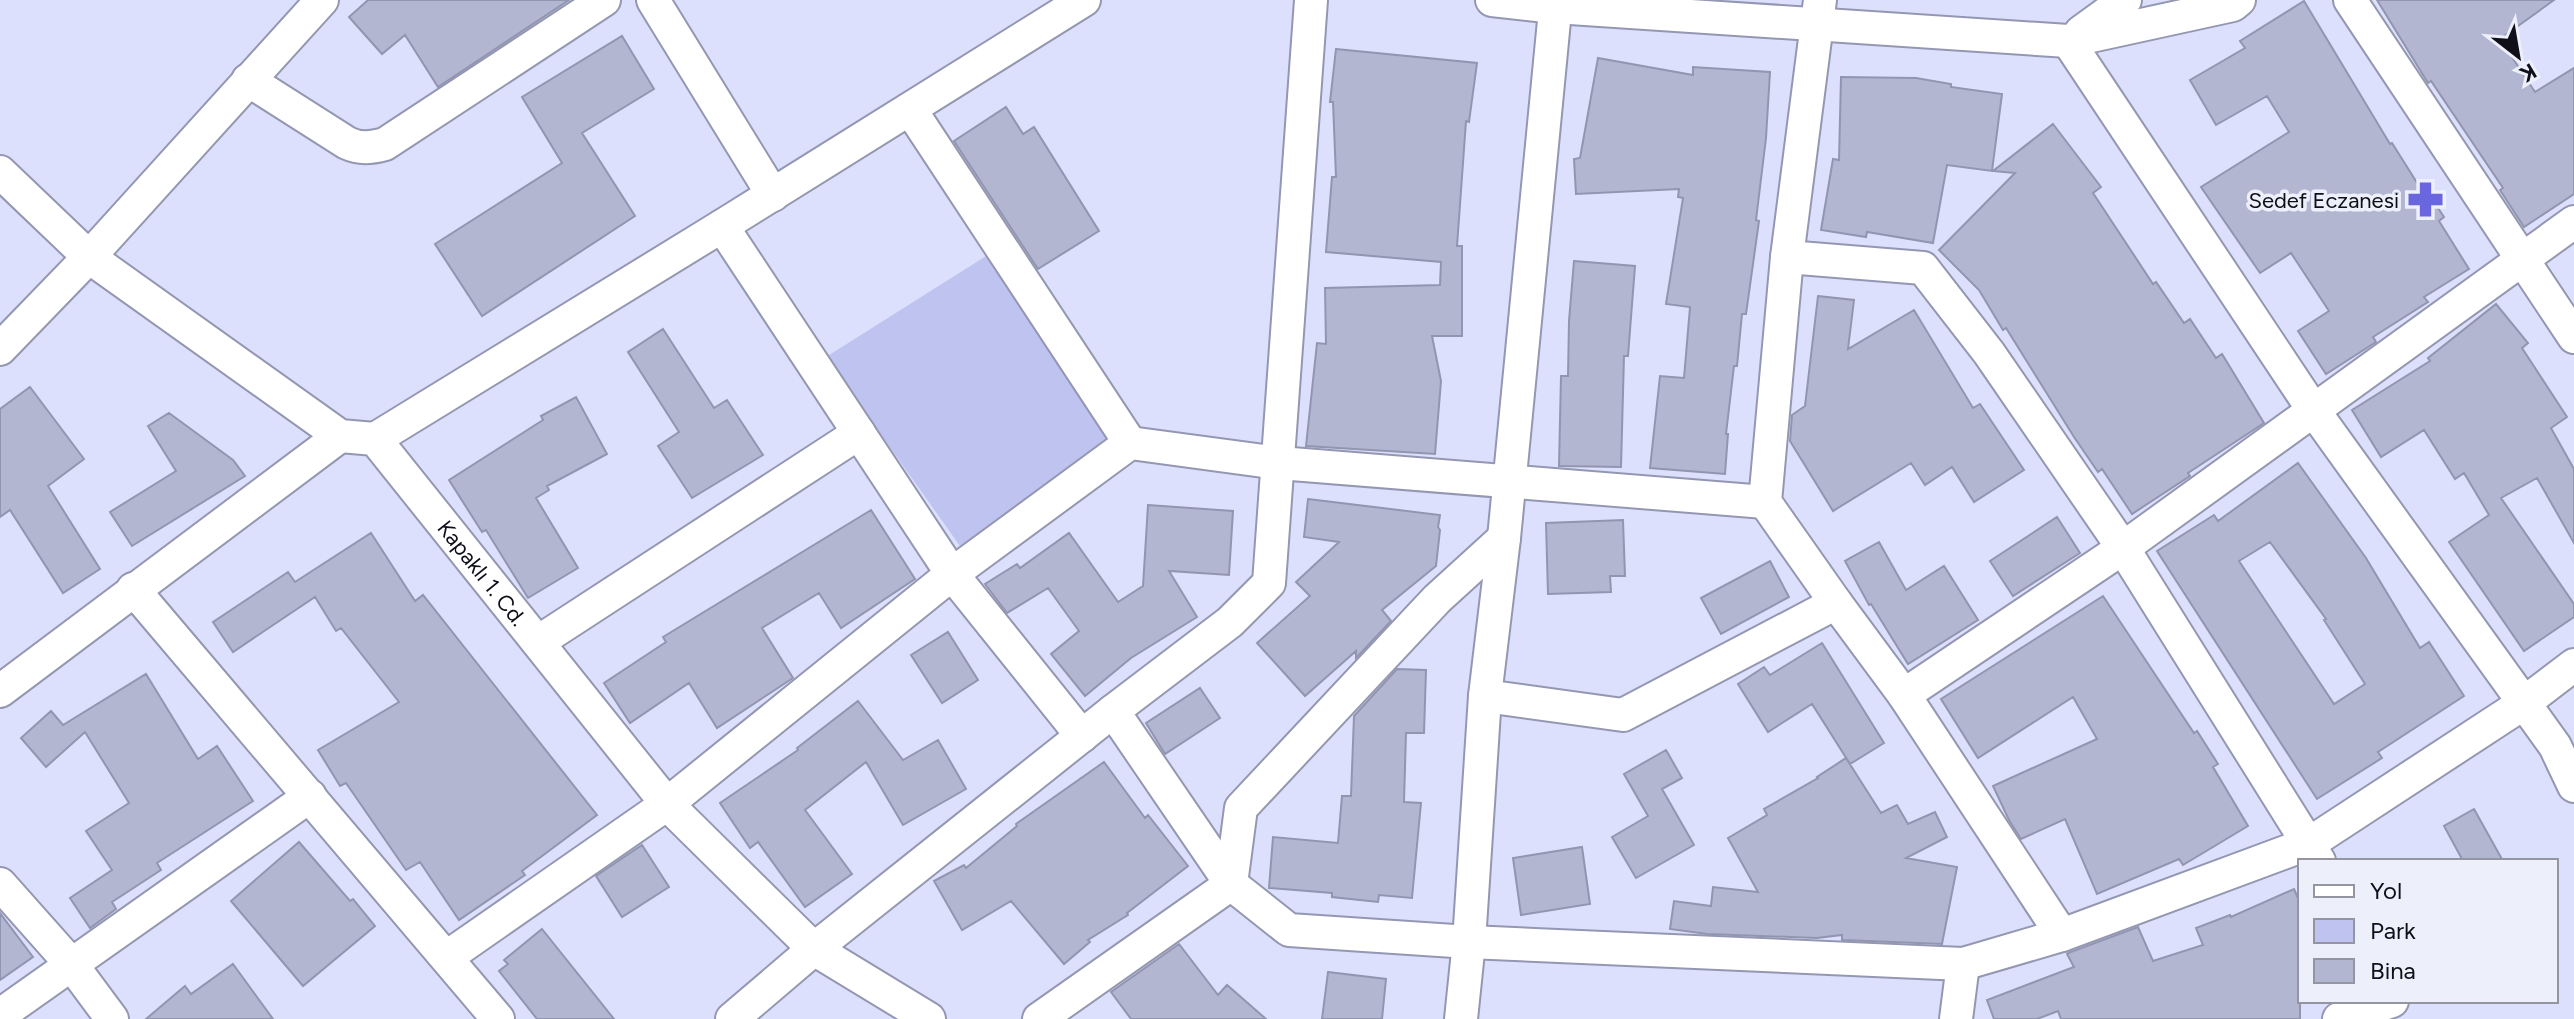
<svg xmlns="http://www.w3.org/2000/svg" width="2574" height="1019" font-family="Figtree,sans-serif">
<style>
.green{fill:#bfc3ef}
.building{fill:#b2b6d1;stroke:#9295b0;stroke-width:2;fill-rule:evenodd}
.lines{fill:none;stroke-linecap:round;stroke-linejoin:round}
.minor-casing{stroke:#9497b1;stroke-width:36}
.minor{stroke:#fff;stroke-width:32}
.labels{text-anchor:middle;stroke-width:7;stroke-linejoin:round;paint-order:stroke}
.poi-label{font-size:22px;fill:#0e0f18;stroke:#edeffa;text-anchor:end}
.street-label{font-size:22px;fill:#0e0f18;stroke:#edeffa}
</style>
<rect width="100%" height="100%" fill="#dde0fd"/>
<path class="green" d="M 994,251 L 1120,434 L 967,556 L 826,357 Z"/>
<path class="building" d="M 368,0 L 569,0 L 438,87 L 405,35 L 382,54 L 349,17 Z
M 2377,0 L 2554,0 L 2500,39 L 2535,92 L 2574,68 L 2574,194 L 2524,227 L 2500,190 L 2503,188 L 2431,81 L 2428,83 Z
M 2304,1 L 2390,144 L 2392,143 L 2421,189 L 2424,187 L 2444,217 L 2439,221 L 2469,269 L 2424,297 L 2428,302 L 2373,337 L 2376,342 L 2326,374 L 2298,331 L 2329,311 L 2291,253 L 2260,273 L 2201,187 L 2289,132 L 2267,96 L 2216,125 L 2190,80 L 2245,48 L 2240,41 Z
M 622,36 L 654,89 L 582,133 L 635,216 L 482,316 L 435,244 L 562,163 L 522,97 Z
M 1336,49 L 1477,63 L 1469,122 L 1466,121 L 1457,246 L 1462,246 L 1462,336 L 1432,336 L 1441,381 L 1435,454 L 1306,446 L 1317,343 L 1326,344 L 1325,288 L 1440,285 L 1441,262 L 1326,252 L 1332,177 L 1336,177 L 1333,102 L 1330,102 Z
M 1598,58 L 1693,75 L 1693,67 L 1770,72 L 1766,138 L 1756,220 L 1759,221 L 1746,314 L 1742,314 L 1737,366 L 1734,366 L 1726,434 L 1728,434 L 1725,474 L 1650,468 L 1660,376 L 1684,378 L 1690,307 L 1666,304 L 1683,198 L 1678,197 L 1679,189 L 1576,194 L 1574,159 L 1580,158 Z
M 1841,77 L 1916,78 L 1951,84 L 1951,87 L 2002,94 L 1992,171 L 1947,165 L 1933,243 L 1867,232 L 1866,237 L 1821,230 L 1833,159 L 1839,160 Z
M 1006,107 L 1023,134 L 1034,127 L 1099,231 L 1038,269 L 954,141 Z
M 2053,124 L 2101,187 L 2093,193 L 2153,284 L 2156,282 L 2184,323 L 2190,319 L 2216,358 L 2222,354 L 2264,423 L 2188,473 L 2190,476 L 2132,514 L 2102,469 L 2098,472 L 2074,437 L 2006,328 L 2003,330 L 1979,290 L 1939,250 L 2015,173 L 1993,171 Z
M 1574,261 L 1635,266 L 1628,356 L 1624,356 L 1621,467 L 1559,466 L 1561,376 L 1568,376 L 1569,321 Z
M 1818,296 L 1854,300 L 1848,349 L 1914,310 L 1973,408 L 1980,404 L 2024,470 L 1974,502 L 1952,467 L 1925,485 L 1911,463 L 1833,511 L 1790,441 L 1792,415 L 1805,406 Z
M 2496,304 L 2528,343 L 2522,348 L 2567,417 L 2551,428 L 2574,469 L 2574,543 L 2537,478 L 2501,498 L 2574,604 L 2574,617 L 2524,651 L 2449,542 L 2489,515 L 2464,473 L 2455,479 L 2424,430 L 2381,457 L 2352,410 L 2430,361 L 2428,358 Z
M 663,329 L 714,408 L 727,400 L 763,455 L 692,498 L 658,446 L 679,432 L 628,352 Z
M 30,387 L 84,459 L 48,486 L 100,569 L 63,593 L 10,510 L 0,517 L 0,409 Z
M 576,397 L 607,454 L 547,486 L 549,490 L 536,498 L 578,568 L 528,598 L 486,530 L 482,532 L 449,480 L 543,420 L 541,416 Z
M 169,413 L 233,460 L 245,476 L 132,546 L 110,512 L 176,471 L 148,426 Z
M 2298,463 L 2366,558 L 2420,648 L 2429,642 L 2464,696 L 2378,752 L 2382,758 L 2317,799 L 2157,551 L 2214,515 L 2218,521 ZM 2270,542 L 2326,619 L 2324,620 L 2365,684 L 2334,704 L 2239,561 Z
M 1308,499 L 1440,515 L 1438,527 L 1440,530 L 1436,566 L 1382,610 L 1391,621 L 1356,658 L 1356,651 L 1305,696 L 1257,643 L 1310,596 L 1296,582 L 1339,542 L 1304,537 Z
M 1148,505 L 1233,511 L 1229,575 L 1169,571 L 1197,617 L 1131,658 L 1085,696 L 1051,654 L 1079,631 L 1048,588 L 1007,613 L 985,584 L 1017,564 L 1020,568 L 1069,533 L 1118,602 L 1143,586 Z
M 871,510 L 915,579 L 841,628 L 819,593 L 762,628 L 793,678 L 717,728 L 689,683 L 630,723 L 604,683 L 666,642 L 663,637 Z
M 2057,517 L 2080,553 L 2013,596 L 1990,561 Z
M 1623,520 L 1625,576 L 1610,576 L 1611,592 L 1548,594 L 1546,523 Z
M 371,533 L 415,601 L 423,595 L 597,815 L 522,871 L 525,875 L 459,920 L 420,862 L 406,870 L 346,783 L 340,786 L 318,750 L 399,702 L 341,628 L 336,631 L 315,597 L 233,652 L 213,622 L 288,572 L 295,582 Z
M 1879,542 L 1906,590 L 1944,566 L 1978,620 L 1908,664 L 1871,604 L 1869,605 L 1845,561 Z
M 1770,561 L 1789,597 L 1721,634 L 1701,598 Z
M 2103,596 L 2194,733 L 2197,731 L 2218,764 L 2213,767 L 2248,826 L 2183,865 L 2179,859 L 2097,894 L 2065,819 L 2021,839 L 2009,820 L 1993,786 L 2097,739 L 2073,697 L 1978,758 L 1941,699 Z
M 948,632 L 978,680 L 942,703 L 911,655 Z
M 1822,643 L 1884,743 L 1850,764 L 1812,704 L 1768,732 L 1738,684 L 1764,667 L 1770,675 Z
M 1397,669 L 1426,670 L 1424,733 L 1406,733 L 1404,802 L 1421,803 L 1412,898 L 1379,895 L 1378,902 L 1332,897 L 1332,893 L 1269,888 L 1273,837 L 1338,843 L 1342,796 L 1351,796 L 1354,716 Z
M 146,674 L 198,759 L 217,746 L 253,801 L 157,863 L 161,870 L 112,902 L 116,909 L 90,928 L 70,898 L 112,870 L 86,831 L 129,803 L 85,732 L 46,767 L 21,738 L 51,711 L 63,725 Z
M 1200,688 L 1220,718 L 1165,754 L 1146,723 Z
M 858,701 L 903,760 L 938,740 L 966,789 L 903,825 L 866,762 L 805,810 L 852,874 L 805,907 L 758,842 L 750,848 L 720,803 L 798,750 L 797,748 Z
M 1666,750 L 1682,778 L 1662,789 L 1694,845 L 1636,878 L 1612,837 L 1648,816 L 1624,774 Z
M 1846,758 L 1881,813 L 1897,805 L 1908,824 L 1935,812 L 1947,837 L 1906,858 L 1957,867 L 1942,944 L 1842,940 L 1842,935 L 1817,938 L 1707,934 L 1670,929 L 1674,901 L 1711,906 L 1713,887 L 1758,892 L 1728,838 L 1767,815 L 1764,809 L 1818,778 L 1817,777 Z
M 1104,762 L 1145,818 L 1148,815 L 1188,866 L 1127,913 L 1128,915 L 1088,940 L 1090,942 L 1064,964 L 1011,901 L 962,930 L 934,881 L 964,865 L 966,868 L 1017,826 L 1016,824 Z
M 2474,809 L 2503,861 L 2463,861 L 2444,826 Z
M 299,842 L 350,901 L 353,899 L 375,926 L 303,986 L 231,901 Z
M 642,845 L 669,887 L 622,917 L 596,876 Z
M 1582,847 L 1590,904 L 1521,915 L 1513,858 Z
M 2294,889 L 2300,903 L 2300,1019 L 2061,1019 L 2058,1011 L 2037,1019 L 1994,1019 L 1987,1000 L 2074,967 L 2067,954 L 2068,953 L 2138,927 L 2153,961 L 2203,945 L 2196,928 L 2230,915 L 2231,917 Z
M 0,913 L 33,957 L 0,980 Z
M 542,929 L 614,1019 L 537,1019 L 499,971 L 508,964 L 504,960 Z
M 1179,944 L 1218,995 L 1227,985 L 1266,1019 L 1131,1019 L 1111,992 Z
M 233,964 L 273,1019 L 146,1019 L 185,986 L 191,994 Z
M 1328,972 L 1386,979 L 1382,1019 L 1322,1019 Z"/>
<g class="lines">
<defs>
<g id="minor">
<path d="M 653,0 L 773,195"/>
<path d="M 1492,0 L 1555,7 L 2068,41 L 2233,5 L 2239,0"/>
<path d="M 1820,0 L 1787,257 L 1765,502 L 1836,603 L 1904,695 L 2062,935"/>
<path d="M 2350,0 L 2574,337"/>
<path d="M 2081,32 L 2125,0"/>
<path d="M 2068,41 L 2314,411 L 2555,746 L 2574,786"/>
<path d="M 248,80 L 347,143 C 360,149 370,148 385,144 L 604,0"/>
<path d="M 910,109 L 1130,443"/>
<path id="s1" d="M 0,172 L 89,257 L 340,436 L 375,439 L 667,804 L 814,949 L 929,1019"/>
<path d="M 722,226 L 952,574 L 1082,736"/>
<path d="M 1787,257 L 1923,268 L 1989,353 L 2123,548 L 2319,861"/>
<path d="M 0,349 L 89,257 L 322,0"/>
<path d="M 375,439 L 722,226 L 1084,0"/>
<path d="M 133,589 L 498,1019"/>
<path d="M 538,642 L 859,433"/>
<path d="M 0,691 L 340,436"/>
<path d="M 1904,695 L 2123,548 L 2574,222"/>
<path d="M 1485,696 L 1623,715 L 1836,603"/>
<path d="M 1113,711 L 1231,884 L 1289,930 L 1469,942 L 1963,964 L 2062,935 L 2310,843 L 2524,703 L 2574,665"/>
<path d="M 0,884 L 72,965 L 112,1019"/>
<path d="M 447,957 L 667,804 L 952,574 L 1130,443 L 1279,463 L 1765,502"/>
<path d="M 0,1015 L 310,796"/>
<path d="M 732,1019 L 814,949 L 1113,711 L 1230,622 L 1269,583 L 1311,0"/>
<path d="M 1039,1019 L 1231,884 L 1241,808 L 1437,599 L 1504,538"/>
<path d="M 1461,1019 L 1469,942 L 1485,696 L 1504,538 L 1556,0"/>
<path d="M 1956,1019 L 1963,964"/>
<path d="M 2339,1019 L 2392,1001"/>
</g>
</defs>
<use href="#minor" class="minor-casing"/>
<use href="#minor" class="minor"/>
</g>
<defs>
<symbol id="pharmacy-bare" viewBox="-9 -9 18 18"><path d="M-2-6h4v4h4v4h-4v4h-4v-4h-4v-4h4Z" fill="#6966e0" stroke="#edeffa" stroke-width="2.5" paint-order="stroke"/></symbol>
</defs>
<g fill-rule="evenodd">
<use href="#pharmacy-bare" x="2400" y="174" width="51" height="51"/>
</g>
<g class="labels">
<g class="poi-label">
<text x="2399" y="208">Sedef Eczanesi</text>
</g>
<g class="street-label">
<text dy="8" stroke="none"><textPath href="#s1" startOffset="638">Kapaklı 1. Cd.</textPath></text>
</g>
</g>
<rect x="2298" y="859" width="260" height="144" fill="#edeffa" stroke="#9495a0" stroke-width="2"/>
<rect x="2314" y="885" width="40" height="12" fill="#ffffff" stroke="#9495a0" stroke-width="2"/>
<text x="2370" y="899" font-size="24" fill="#0e0f18">Yol</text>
<rect x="2314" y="919" width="40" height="24" fill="#bfc3ef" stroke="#9495a0" stroke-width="2"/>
<text x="2370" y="939" font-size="24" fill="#0e0f18">Park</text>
<rect x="2314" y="959" width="40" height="24" fill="#b2b6d1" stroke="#9495a0" stroke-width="2"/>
<text x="2370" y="979" font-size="24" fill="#0e0f18">Bina</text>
<g transform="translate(2518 56) rotate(149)" stroke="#edeffa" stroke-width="6" paint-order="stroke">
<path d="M0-6L14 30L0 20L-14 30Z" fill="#0e0f18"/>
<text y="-12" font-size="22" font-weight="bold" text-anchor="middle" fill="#0e0f18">K</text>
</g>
</svg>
